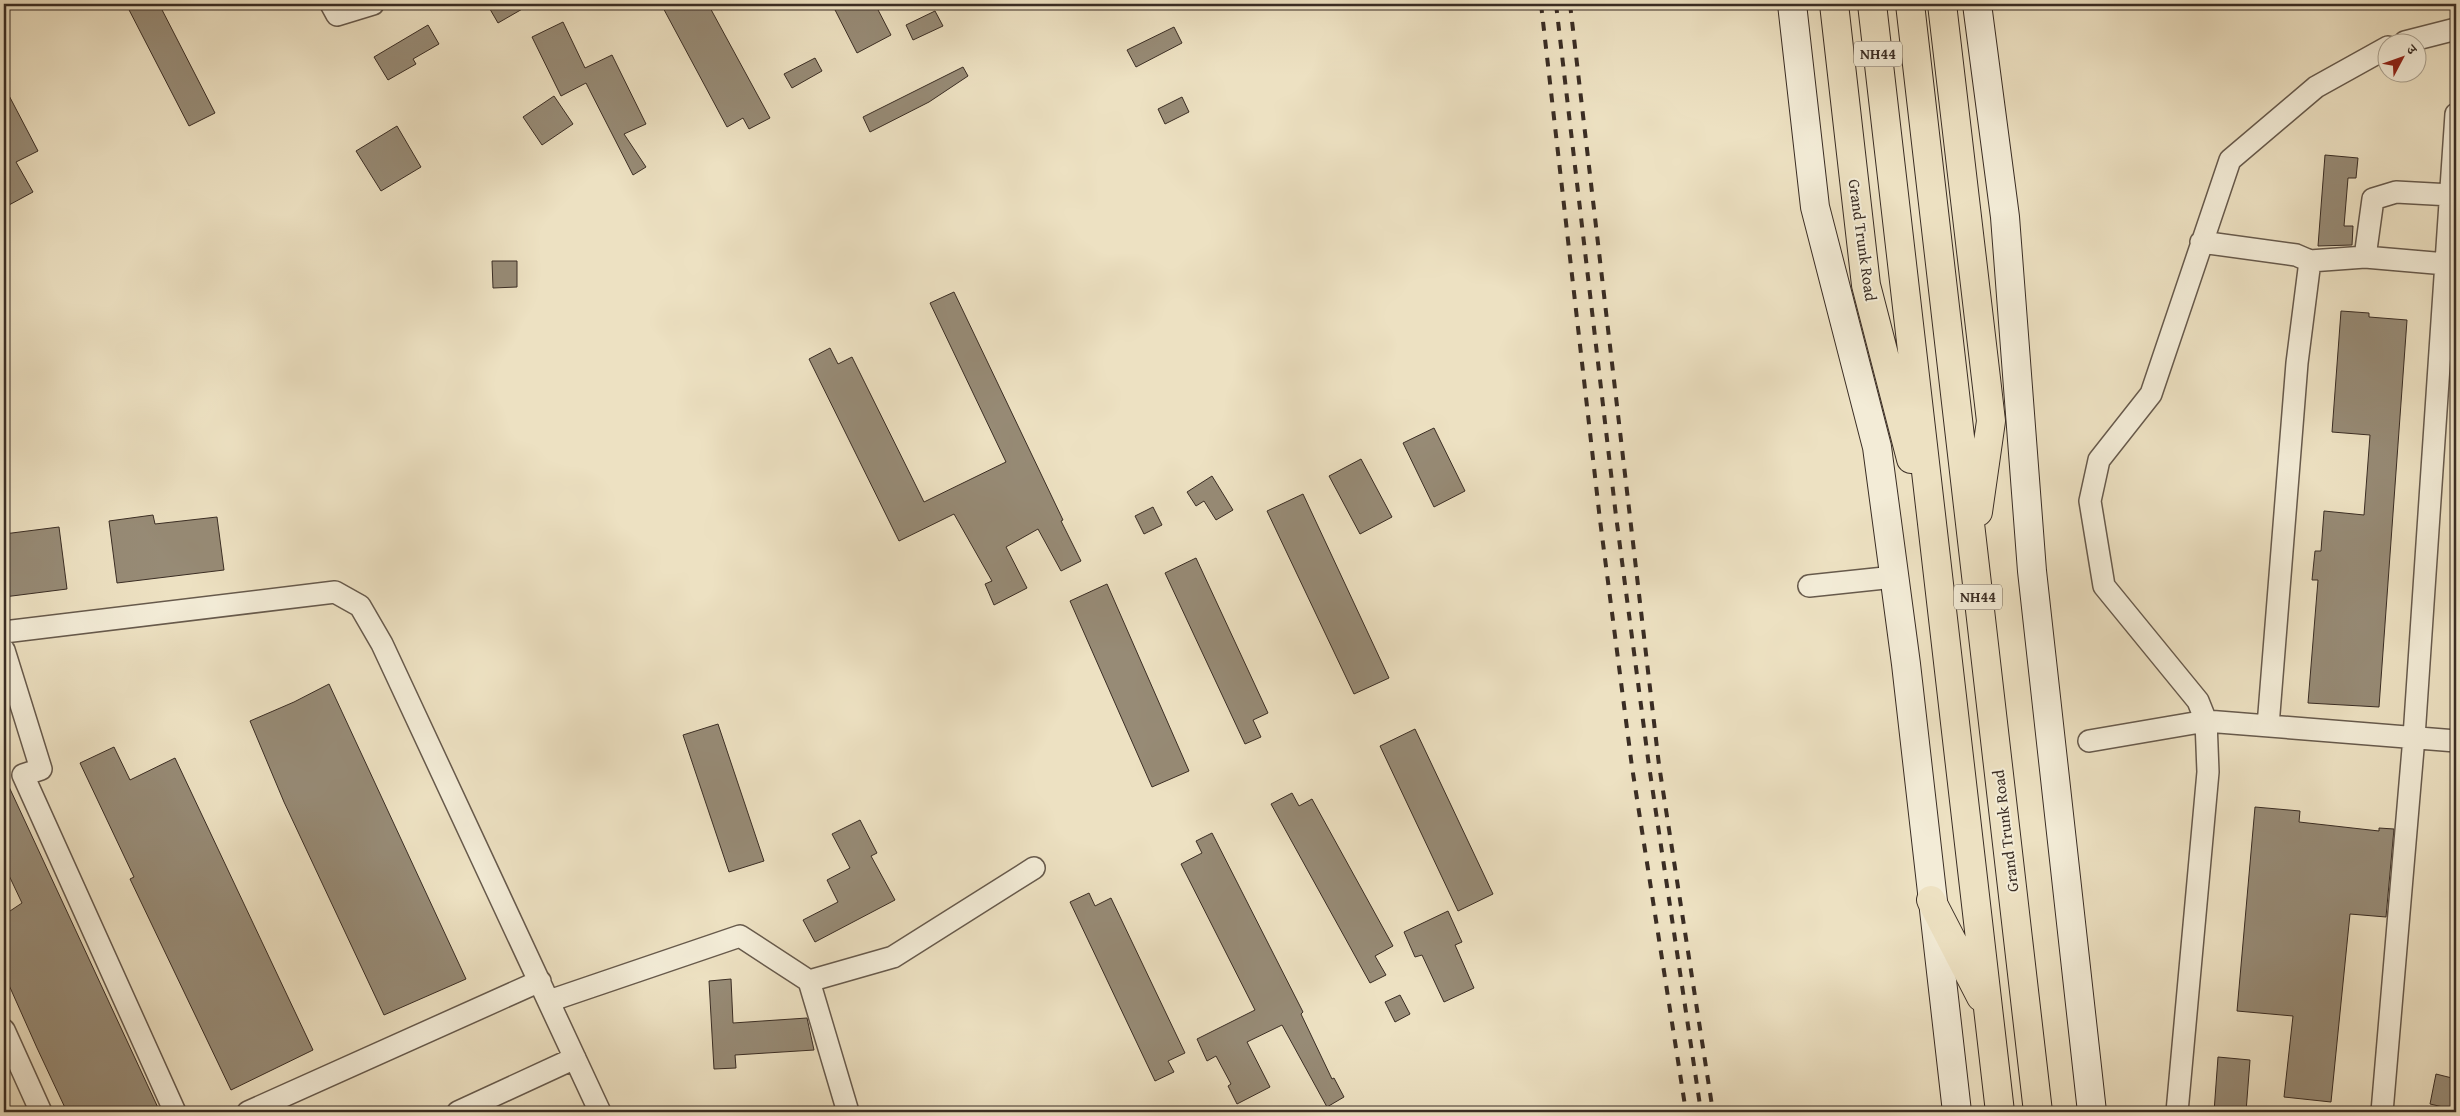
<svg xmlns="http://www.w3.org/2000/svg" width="2460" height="1116" font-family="'Gentium Book Plus','Noto Serif Devanagari',serif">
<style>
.building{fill:#978b76;stroke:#3a2d24}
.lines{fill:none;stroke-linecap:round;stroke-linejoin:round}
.street-casing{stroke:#675a4c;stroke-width:24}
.secondary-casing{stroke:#3a2d24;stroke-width:30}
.highway-casing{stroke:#3a2d24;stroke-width:30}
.street{stroke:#f3ecd7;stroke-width:21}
.secondary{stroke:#f3ecd7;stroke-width:28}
.highway{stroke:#ede1c2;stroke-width:28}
.rail{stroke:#3a2d24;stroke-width:4;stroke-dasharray:9 9;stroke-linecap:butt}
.labels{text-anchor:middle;stroke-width:4;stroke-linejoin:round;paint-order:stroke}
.shield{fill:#f3ecd7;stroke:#72665a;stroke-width:1}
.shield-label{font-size:15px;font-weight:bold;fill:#3a2d24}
.street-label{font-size:16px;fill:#3a2d24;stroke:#f3ecd7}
</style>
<rect width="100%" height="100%" fill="#ede1c2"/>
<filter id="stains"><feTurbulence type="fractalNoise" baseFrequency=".004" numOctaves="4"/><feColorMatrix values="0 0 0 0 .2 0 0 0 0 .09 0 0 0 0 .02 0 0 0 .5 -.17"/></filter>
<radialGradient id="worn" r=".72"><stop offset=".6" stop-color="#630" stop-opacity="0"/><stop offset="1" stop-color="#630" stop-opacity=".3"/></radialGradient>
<path class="building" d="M 126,4 L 159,4 L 215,113 L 189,126 Z
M 487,4 L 531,4 L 498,23 Z
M 661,4 L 708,4 L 770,118 L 749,129 L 743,118 L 727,127 Z
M 832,4 L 875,4 L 891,35 L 857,53 Z
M 935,11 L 943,26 L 913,40 L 906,25 Z
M 563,22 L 585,68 L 612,55 L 646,124 L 624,134 L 646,167 L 633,175 L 586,83 L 561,96 L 532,37 Z
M 428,25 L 439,44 L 413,59 L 416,64 L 388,80 L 374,57 Z
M 1174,27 L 1182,43 L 1136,67 L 1127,50 Z
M 815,58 L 822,71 L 792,88 L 784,74 Z
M 963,67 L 968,76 L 929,102 L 870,132 L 863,117 Z
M 4,86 L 38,151 L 16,162 L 33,192 L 9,205 L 4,196 Z
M 554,96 L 573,124 L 542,145 L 523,117 Z
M 1182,97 L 1189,112 L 1165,124 L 1158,109 Z
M 397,126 L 421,167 L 381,191 L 356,151 Z
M 2325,155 L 2358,158 L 2356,178 L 2348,178 L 2344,226 L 2353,226 L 2352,245 L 2318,246 Z
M 492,261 L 517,261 L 517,287 L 493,288 Z
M 954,292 L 1063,520 L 1061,521 L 1081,561 L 1061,571 L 1038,529 L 1006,547 L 1027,588 L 994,605 L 985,584 L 992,581 L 954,514 L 899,541 L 809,359 L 830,348 L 838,364 L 852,357 L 924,502 L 1006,462 L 930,303 Z
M 2341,311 L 2369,313 L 2369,317 L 2407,320 L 2379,707 L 2308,703 L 2318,580 L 2312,580 L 2315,551 L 2321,551 L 2324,511 L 2364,515 L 2370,435 L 2332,432 Z
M 1434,428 L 1465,491 L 1434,507 L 1403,443 Z
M 1361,459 L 1392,517 L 1360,534 L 1329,476 Z
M 1212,476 L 1233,510 L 1216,520 L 1204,501 L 1196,506 L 1187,492 Z
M 1303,494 L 1389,678 L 1354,694 L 1267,511 Z
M 1153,507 L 1162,525 L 1144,534 L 1135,516 Z
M 153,515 L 155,524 L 217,517 L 224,570 L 117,583 L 109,521 Z
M 59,527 L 67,589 L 4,597 L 4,534 Z
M 1196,558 L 1268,713 L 1253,720 L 1261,737 L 1245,744 L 1165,573 Z
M 1107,584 L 1189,771 L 1152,787 L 1070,601 Z
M 329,684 L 466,979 L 384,1015 L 284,802 L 250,721 L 294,702 Z
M 718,724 L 764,861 L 729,872 L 683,735 Z
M 1415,729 L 1493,894 L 1458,911 L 1380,746 Z
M 114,747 L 130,780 L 175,758 L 313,1050 L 231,1090 L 130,879 L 134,877 L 80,763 Z
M 4,776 L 160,1112 L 67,1112 L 37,1048 L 4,974 L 4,915 L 22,903 L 4,865 Z
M 1292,793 L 1299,806 L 1312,799 L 1393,946 L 1375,956 L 1386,975 L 1370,983 L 1271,804 Z
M 2255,807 L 2300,811 L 2299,822 L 2379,831 L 2379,828 L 2394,829 L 2386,917 L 2350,914 L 2331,1102 L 2284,1097 L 2293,1016 L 2237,1011 Z
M 860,820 L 877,853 L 871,856 L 895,900 L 815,942 L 803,920 L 838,902 L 827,880 L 850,868 L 832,834 Z
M 1212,833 L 1303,1012 L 1301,1014 L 1332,1079 L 1334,1078 L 1344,1097 L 1327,1107 L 1282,1025 L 1247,1042 L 1270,1087 L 1237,1104 L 1228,1086 L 1231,1084 L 1216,1056 L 1207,1061 L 1197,1039 L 1255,1010 L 1181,864 L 1202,853 L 1196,841 Z
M 1089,893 L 1095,906 L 1111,898 L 1185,1053 L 1168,1061 L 1174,1072 L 1155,1081 L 1070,902 Z
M 1448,911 L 1462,942 L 1455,945 L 1474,988 L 1444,1002 L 1422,955 L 1415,957 L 1404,932 Z
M 731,979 L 733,1023 L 807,1018 L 814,1050 L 735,1055 L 736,1068 L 714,1069 L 709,981 Z
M 1400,995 L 1410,1014 L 1395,1022 L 1385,1002 Z
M 2218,1057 L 2250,1060 L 2246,1112 L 2214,1112 Z
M 2436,1074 L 2456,1079 L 2456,1110 L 2430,1104 Z"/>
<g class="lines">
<defs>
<path id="street" d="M 331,4 L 337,15 L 373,4
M 2405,42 L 2456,29
M 2201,242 L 2296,255 L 2310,261 L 2365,257 L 2446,264
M 2365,257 L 2373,199 L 2396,192 L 2451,195
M 1809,586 L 1894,577
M 4,632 L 335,592 L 360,606 L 382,644 L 600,1112
M 4,650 L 41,769 L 23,775 L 175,1112
M 2268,726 L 2297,363 L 2310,261
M 2089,741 L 2206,721 L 2456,741
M 809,981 L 848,1112
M 549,1001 L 740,936 L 809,981 L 893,957 L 1034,868
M 4,1030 L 41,1112
M 248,1112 L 540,981
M 458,1112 L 575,1058
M 2177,1112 L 2208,772 L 2206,721 L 2198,701 L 2104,586 L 2090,501 L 2099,460 L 2151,394 L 2230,160 L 2316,87 L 2388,47
M 2382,1112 L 2414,737 L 2456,114"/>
<path id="secondary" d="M 1792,4 L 1815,207 L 1877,447 L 1906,664 L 1957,1112
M 1977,4 L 2005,217 L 2032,571 L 2092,1112"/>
<path id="highway" d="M 1834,4 L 1866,285 L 1911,459
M 1872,4 L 2000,1112
M 1910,4 L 2038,1112
M 1942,4 L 1991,421 L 1978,512
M 1931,900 L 1981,997"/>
</defs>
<use href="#street" class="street-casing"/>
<use href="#secondary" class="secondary-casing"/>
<use href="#highway" class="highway-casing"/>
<use href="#street" class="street"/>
<use href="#secondary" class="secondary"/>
<use href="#highway" class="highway"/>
<path class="rail" d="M 1541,4 L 1600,520 L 1632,767 L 1686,1112
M 1556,4 L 1616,516 L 1649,766 L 1701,1112
M 1570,4 L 1659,765 L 1713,1112"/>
</g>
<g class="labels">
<g class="shield">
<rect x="1854" y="41.5" width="48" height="25" rx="4"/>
<rect x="1954" y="584.5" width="48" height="25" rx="4"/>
</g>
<g class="shield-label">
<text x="1878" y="59">NH44</text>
<text x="1978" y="602">NH44</text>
</g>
<g class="street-label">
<text transform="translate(1863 240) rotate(82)" y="6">Grand Trunk Road</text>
<text transform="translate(2005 831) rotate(-97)" y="6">Grand Trunk Road</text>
</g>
</g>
<rect width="2460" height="1116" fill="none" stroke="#ede1c2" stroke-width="20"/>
<rect x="5" y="5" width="2450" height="1106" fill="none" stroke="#3a2d24" stroke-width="2.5"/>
<rect x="10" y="10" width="2440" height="1096" fill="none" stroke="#3a2d24"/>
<g transform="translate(2402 58) rotate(49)"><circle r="24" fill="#f3ecd7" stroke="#a9a08f"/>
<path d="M0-4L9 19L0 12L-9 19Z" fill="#8f2418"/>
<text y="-8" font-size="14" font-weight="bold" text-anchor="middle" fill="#3a2d24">उ</text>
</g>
<rect width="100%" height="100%" filter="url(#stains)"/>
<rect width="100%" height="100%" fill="url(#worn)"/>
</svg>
